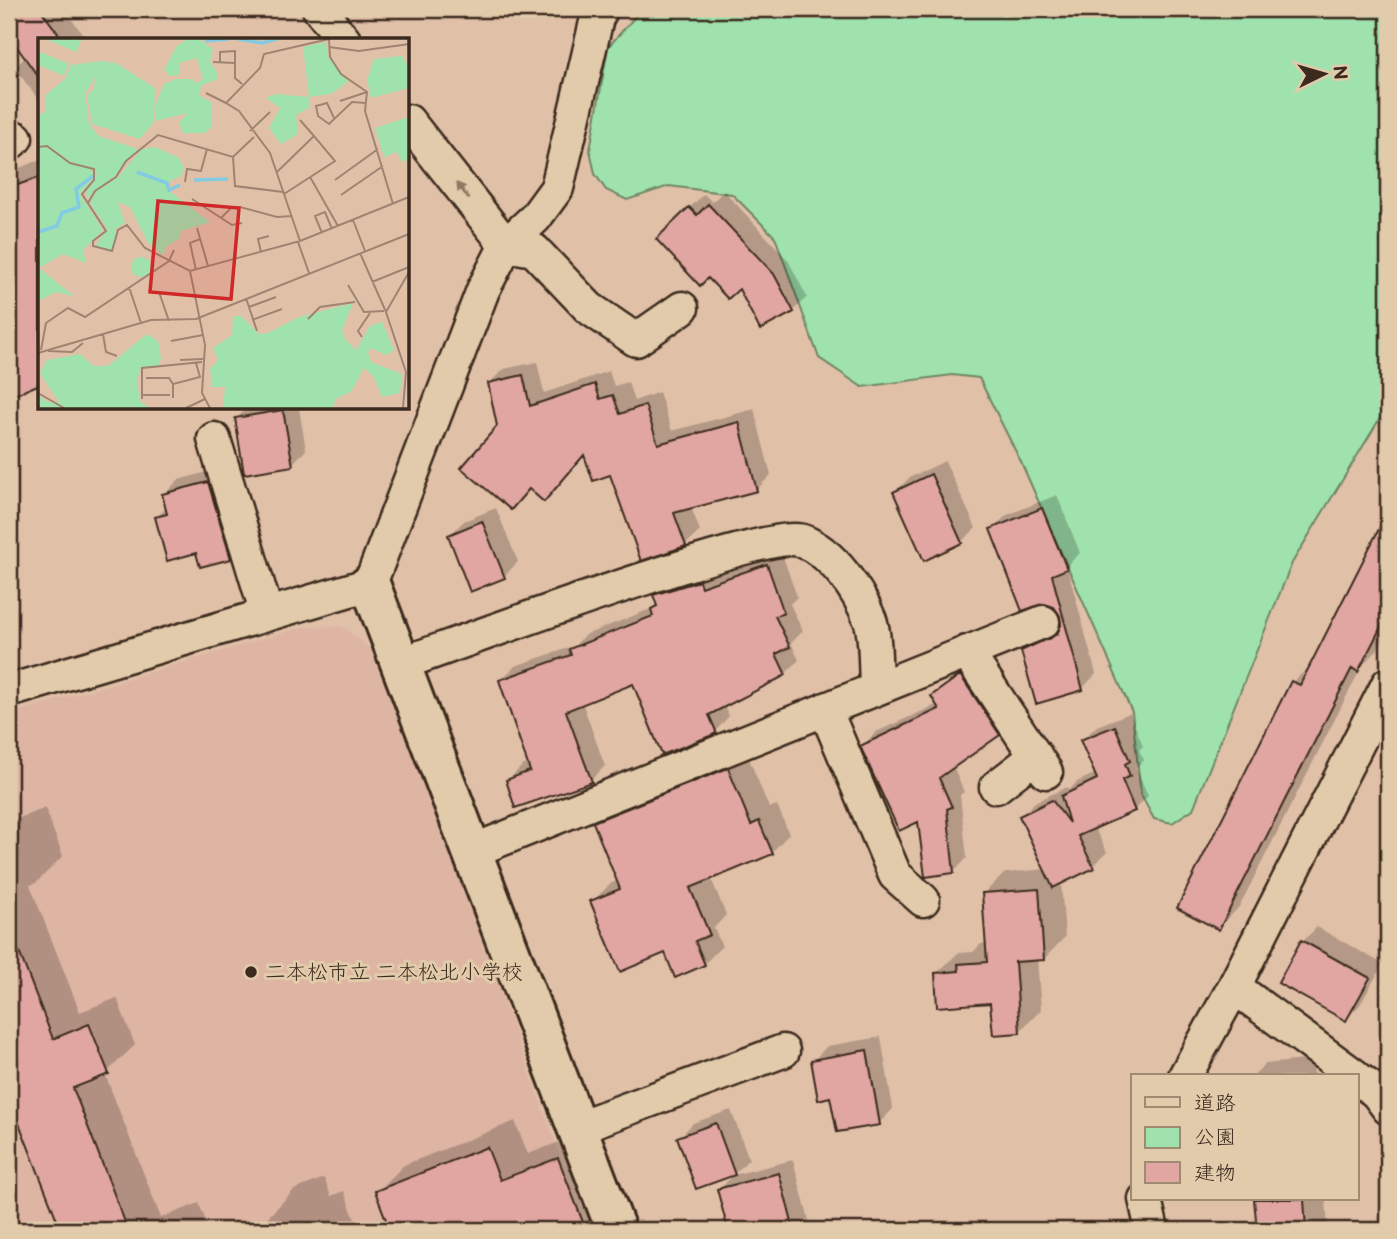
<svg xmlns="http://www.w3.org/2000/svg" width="1397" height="1239" font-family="'Balsamiq Sans','Klee One',sans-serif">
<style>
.built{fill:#deb5a3}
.green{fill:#a0e2ad;stroke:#6e8666;stroke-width:2}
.shadow{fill:#0003}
.building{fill:#e1a6a2;stroke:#3b2a1e;stroke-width:2}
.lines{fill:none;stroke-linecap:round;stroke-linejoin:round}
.minor-casing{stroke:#3b2a1e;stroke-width:37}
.tertiary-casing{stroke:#3b2a1e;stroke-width:44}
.minor{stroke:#e1cbaa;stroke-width:32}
.tertiary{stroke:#e1cbaa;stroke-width:38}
.oneway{fill:#8e7a64}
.poi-dot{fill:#3b2a1e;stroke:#e1cbaa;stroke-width:2.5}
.labels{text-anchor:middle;stroke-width:6;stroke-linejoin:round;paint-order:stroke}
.poi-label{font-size:21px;fill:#3b2a1e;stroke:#e1cbaa;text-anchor:start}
.inset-river{fill:none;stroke:#82cbe3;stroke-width:3.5}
.inset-road{fill:none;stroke:#9f8471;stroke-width:2}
.view{fill:#ce2828;fill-opacity:0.15;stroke:#ce2828;stroke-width:3.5}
.inset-edge{fill:none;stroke:#3b2a1e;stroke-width:3.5}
</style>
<rect width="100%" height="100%" fill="#e1c0a8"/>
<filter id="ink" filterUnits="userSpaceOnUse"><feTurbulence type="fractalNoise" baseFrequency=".0143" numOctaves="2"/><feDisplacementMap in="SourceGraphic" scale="14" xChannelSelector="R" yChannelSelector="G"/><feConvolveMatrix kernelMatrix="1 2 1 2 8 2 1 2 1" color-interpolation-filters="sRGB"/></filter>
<g filter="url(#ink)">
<path class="built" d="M 342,626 L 378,655 L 587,1230 L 9,1230 L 9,714 L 303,627 Z"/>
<path class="green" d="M 642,9 L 1388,9 L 1388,405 L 1292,563 L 1193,809 L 1172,823 L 1154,819 L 1141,795 L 1132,712 L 1021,462 L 979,378 L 952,375 L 862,387 L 819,358 L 775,237 L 732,194 L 669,186 L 627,200 L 606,190 L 595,174 L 590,150 L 608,47 Z"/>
<path class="shadow" d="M 9,9 L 64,9 L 87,40 L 40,40 L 40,102 L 15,68 L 26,56 L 9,33 Z
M 40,160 L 40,382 L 9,396 L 9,172 Z
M 724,191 L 788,260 L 807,297 L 793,311 L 739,286 L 672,224 L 704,194 L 712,202 Z
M 537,362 L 544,393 L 609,371 L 614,386 L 628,382 L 634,401 L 659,392 L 672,431 L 754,409 L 771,475 L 757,489 L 691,507 L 700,531 L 685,545 L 611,473 L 585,453 L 530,488 L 511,507 L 489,383 L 504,369 Z
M 247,408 L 299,408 L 306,450 L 292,464 L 236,419 Z
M 945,461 L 976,528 L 961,542 L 895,492 L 909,478 Z
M 222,468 L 244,543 L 230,557 L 198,550 L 157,517 L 167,507 L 164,495 L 178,480 Z
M 1057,495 L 1080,553 L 1067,566 L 1096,674 L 1082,689 L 1023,651 L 1038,637 L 1063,625 L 1062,615 L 992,529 L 1007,515 Z
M 496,508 L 518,562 L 504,576 L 450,535 L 464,521 Z
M 1388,515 L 1388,630 L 1378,649 L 1362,666 L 1239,907 L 1219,928 L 1293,682 L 1314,662 Z
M 781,551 L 797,597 L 790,604 L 803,631 L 791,643 L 799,660 L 785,674 L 724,705 L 729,716 L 714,733 L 634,682 L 582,702 L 605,766 L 591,780 L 508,780 L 522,766 L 529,763 L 501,680 L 515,666 L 574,646 L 585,635 L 653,608 L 658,604 L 655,596 L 669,582 L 713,568 L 715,574 Z
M 974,663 L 1012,720 L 999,734 L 953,766 L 964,792 L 960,795 L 967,858 L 954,872 L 919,820 L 862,746 L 876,732 L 938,704 L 933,697 L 946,683 Z
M 1130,713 L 1143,746 L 1139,750 L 1144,760 L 1136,767 L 1148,796 L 1134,810 L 1094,827 L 1107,852 L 1093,866 L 1061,882 L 1065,937 L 1044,959 L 1037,959 L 1041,1010 L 1020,1031 L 992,1001 L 936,974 L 958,953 L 973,952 L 981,944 L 987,943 L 983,894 L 1005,873 L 1046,869 L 1021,816 L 1035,802 L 1067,787 L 1069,790 L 1077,782 L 1096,773 L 1082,740 L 1097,726 Z
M 746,751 L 769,808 L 777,805 L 789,834 L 772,852 L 711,878 L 726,915 L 714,928 L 722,946 L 704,964 L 666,951 L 592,902 L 610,884 L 618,880 L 595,823 L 613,805 Z
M 45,808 L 63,856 L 36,883 L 30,885 L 80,1012 L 117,998 L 135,1045 L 105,1074 L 161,1218 L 199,1203 L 209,1230 L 63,1230 L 9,1093 L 9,822 Z
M 1317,927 L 1383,964 L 1360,1005 L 1346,1019 L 1303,941 Z
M 881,1037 L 893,1109 L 879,1123 L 832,1095 L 813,1061 L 827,1046 Z
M 1313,1059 L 1314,1076 L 1253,1076 L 1265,1064 Z
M 731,1110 L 749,1159 L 734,1174 L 679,1138 L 693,1123 Z
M 515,1121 L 528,1154 L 585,1132 L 623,1230 L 392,1230 L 377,1192 L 404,1165 Z
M 793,1160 L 810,1224 L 803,1230 L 730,1230 L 719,1190 L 733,1175 Z
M 324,1178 L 331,1196 L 344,1191 L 359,1230 L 269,1230 L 271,1228 L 267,1218 L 294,1190 Z
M 1255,1199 L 1326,1199 L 1328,1230 L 1258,1230 Z"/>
<path class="building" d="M 9,9 L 40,9 L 63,40 L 40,40 L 40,79 L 9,36 Z
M 40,177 L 40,384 L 9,397 L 9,188 Z
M 708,204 L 774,274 L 794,312 L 760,330 L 739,289 L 728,299 L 708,278 L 700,286 L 656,239 L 689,207 L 697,215 Z
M 523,375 L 530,406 L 595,384 L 600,399 L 613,395 L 620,414 L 645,405 L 658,444 L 739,422 L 757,491 L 674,513 L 686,546 L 641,561 L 610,475 L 593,481 L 584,455 L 544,502 L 529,489 L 511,510 L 461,468 L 497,426 L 488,383 Z
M 283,410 L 293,466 L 244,474 L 235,418 Z
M 931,474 L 962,543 L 924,561 L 893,492 Z
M 208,482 L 231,559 L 200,567 L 196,553 L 167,561 L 155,517 L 167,514 L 162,494 Z
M 1042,508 L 1067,569 L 1052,575 L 1083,690 L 1036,704 L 1021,651 L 1057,634 L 1061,625 L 1060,616 L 1054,607 L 1045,604 L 1022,611 L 990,529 Z
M 1388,511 L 1388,613 L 1358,672 L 1352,668 L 1219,930 L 1177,908 L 1291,681 L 1300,685 Z
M 482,521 L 505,578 L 470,592 L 448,535 Z
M 767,564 L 784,613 L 775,616 L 790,647 L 776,654 L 786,675 L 709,715 L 716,731 L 715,734 L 662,755 L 633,684 L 566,711 L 592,782 L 515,808 L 506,780 L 530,771 L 499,680 L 571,655 L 569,649 L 653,616 L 651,609 L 657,606 L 653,595 L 699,581 L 701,587 Z
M 960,675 L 1000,735 L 939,778 L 952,807 L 947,809 L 954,873 L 925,877 L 918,822 L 899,831 L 860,746 L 939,709 L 931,696 Z
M 1115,726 L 1130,761 L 1125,764 L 1130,776 L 1122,780 L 1135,811 L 1078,836 L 1094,868 L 1053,888 L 1019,816 L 1052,800 L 1069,823 L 1061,796 L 1097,779 L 1080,740 Z
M 728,768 L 751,825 L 759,821 L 773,854 L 690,888 L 710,935 L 695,941 L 705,965 L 675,978 L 665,953 L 620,972 L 590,901 L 620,889 L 593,822 Z
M 1039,889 L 1044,960 L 1015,962 L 1020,1033 L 993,1035 L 990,1003 L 937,1007 L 935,973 L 959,971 L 958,964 L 987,962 L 982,893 Z
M 9,931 L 11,931 L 53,1039 L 89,1024 L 109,1074 L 73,1088 L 128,1230 L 61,1230 L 9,1098 Z
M 1301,940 L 1370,978 L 1346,1021 L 1278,983 Z
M 867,1050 L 880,1125 L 837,1132 L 830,1097 L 818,1100 L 811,1060 Z
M 716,1123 L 735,1175 L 696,1189 L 677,1137 Z
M 487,1147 L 500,1180 L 558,1158 L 586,1230 L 390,1230 L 375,1191 Z
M 779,1173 L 794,1230 L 728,1230 L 717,1189 Z
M 1254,1199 L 1304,1199 L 1306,1230 L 1257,1230 Z"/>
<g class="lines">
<defs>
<path id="minor" d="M 319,9 L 344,40
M 408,121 L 506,245 L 534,250 L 589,308 L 636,340 L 682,308
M 9,144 L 16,138
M 214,439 L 267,614
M 967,652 L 1046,772
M 400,664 C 455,645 770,527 803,541 C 834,554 858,590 870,620 C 876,635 875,671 876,689
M 9,691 L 370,584 L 483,290 L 506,245 L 535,218 L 557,188 L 597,18 L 602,9
M 825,709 L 895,875 L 923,900
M 996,787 L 1036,756
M 470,852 L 1043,622
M 1234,987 L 1355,1076
M 1185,1076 L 1234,987 L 1388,684
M 1357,1078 L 1376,1092 L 1388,1108
M 576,1128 L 783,1051
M 1145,1199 L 1152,1230"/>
<path id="tertiary" d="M 370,584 L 616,1230"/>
</defs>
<use href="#minor" class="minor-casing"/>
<use href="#tertiary" class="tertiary-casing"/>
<use href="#minor" class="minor"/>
<use href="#tertiary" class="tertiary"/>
</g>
<defs><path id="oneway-solid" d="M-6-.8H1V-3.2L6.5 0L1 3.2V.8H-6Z" transform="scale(1.75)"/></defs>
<use class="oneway" href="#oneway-solid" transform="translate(463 191) rotate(-128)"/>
</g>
<circle class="poi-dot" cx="251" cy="972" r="7"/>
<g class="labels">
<g class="poi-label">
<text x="265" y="979">二本松市立 二本松北小学校</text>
</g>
</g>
<g transform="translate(38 38)">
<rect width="371" height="371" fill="#e1c0a8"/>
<path d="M 7,1 L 44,1 L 38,14 ZM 149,1 L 161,1 L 175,11 L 172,24 L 180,35 L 180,41 L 164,47 L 162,53 L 162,58 L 173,64 L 173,90 L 166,95 L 145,95 L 141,84 L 150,75 L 118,83 L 118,66 L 126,46 L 138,41 L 155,41 L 155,45 L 165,42 L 159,20 L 141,25 L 141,37 L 132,38 L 126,32 L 138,9 ZM 288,4 L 290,19 L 311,43 L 293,56 L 271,59 L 271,70 L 258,77 L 260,96 L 243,106 L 231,90 L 242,70 L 228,60 L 237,56 L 271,59 L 265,9 ZM 0,13 L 31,26 L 26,38 L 0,27 ZM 364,18 L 371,30 L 371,50 L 333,60 L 329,42 L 336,21 ZM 63,23 L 78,25 L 117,50 L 116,84 L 102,101 L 54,86 L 49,57 L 56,51 L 57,39 L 47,56 L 51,86 L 61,98 L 100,111 L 78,137 L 49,161 L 48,150 L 59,137 L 52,128 L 56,139 L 42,156 L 65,192 L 45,212 L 48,225 L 25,216 L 1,230 L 36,258 L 18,254 L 0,263 L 0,77 L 7,74 L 8,57 L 28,40 L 33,27 ZM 371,79 L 371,121 L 364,124 L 359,114 L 346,119 L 337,90 ZM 117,109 L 141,120 L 146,130 L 142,139 L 131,143 L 131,153 L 172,184 L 143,193 L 142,200 L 129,208 L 125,217 L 110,205 L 92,169 L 80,164 L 87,185 L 78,191 L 77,206 L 72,212 L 57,208 L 69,191 L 52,165 L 57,154 L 80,139 L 104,111 ZM93 229a10 10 0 1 1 20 0a10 10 0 1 1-20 0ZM 315,265 L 304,292 L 307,301 L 318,312 L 332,288 L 344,284 L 356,312 L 349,317 L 332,310 L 330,315 L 333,324 L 364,336 L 362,355 L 344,359 L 335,338 L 326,330 L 313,354 L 299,360 L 294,370 L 185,370 L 187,349 L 174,349 L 172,331 L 180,322 L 175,310 L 194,297 L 195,278 L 203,278 L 221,296 L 230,295 L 261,279 ZM 109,296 L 120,303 L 123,320 L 121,329 L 103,329 L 99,343 L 102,363 L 112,370 L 0,370 L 0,357 L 10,364 L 21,364 L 2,335 L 9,322 L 42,316 L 56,328 L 70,328 Z" fill="#a0e2ad"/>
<path class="inset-river" d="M 200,1 L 224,5 L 239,1M 167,3 L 191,1M 99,134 L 129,145 L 131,152 L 142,147M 156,142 L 190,141M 0,194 L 19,188 L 24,175 L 41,169 L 38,151 L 55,138"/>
<path class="inset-road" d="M 291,1 L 292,19 L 303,36 L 329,54 L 327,73 L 355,166M 291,9 L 321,13 L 371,6M 175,24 L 197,25M 182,24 L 182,14 L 197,13 L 197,40 L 204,46M 168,55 L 188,65M 302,63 L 329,54M 296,80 L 289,65 L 278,68 L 280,78 L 291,86 L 314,64 L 328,65M 262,82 L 276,98M 212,93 L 232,74M 0,109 L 9,108 L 32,125 L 56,131 L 56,142 L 44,156 L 68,193 L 55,203 L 55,208 L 74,213 L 80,192 L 89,187 L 107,210 L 152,233 L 262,203 L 371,159M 195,119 L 197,148 L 245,154M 238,135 L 276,98 L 297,123 L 246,156M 272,139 L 300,188M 297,142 L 340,111M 147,144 L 149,131 L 163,133 L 169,111M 303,157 L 345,128M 154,161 L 194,187 L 204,185M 50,165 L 57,153 L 78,139 L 88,123 L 120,97 L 195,119 L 216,99M 183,180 L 193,170 L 202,169 L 239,179 L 254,178M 315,182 L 327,213M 159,190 L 170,228M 284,195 L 277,178 L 287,174 L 294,191M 262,203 L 232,115 L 201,73 L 188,65 L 222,30 L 226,16 L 291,1M 260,204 L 271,235M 223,214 L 220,201 L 231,198M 322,215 L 348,274M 158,232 L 152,205 L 162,201M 152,233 L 167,307 L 164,355 L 172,370M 334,244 L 371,229M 310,247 L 326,274 L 346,273M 91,249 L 103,285M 121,254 L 131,283M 208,260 L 219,293M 211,269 L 238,259M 270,281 L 282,269 L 317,264M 214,282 L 244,271M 65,296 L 68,314 L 79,318M 324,299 L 320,293 L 332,275M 133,303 L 165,297M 3,312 L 8,285 L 30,270 L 47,279 L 131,223 L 136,212M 10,313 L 34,314 L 45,305M 0,315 L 113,282 L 158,281 L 371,196M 142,322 L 165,321M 108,340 L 131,340 L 135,346M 0,355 L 26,370M 104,357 L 132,357M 135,360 L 135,346 L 162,339 L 158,325M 104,361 L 104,330 L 164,324M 148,370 L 167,361M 365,370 L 368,334 L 348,274 L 371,234"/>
<path class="view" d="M 120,163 L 201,170 L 193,261 L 112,254 Z"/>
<rect width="371" height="371" class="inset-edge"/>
</g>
<rect width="1397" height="1239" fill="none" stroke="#e1cbaa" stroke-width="35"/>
<rect x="18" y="18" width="1362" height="1204" fill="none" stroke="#3b2a1e" stroke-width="2.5" filter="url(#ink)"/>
<rect x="1131" y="1074" width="228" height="126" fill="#e1cbaa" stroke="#9f8b72" stroke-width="2"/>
<rect x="1145" y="1097" width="35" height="10" fill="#e1cbaa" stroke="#9f8b72" stroke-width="2"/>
<text x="1194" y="1110" font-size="21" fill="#3b2a1e">道路</text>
<rect x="1145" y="1127" width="35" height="21" fill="#a0e2ad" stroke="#9f8b72" stroke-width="2"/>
<text x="1194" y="1144" font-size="21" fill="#3b2a1e">公園</text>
<rect x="1145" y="1162" width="35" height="21" fill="#e1a6a2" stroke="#9f8b72" stroke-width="2"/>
<text x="1194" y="1180" font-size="21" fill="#3b2a1e">建物</text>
<g transform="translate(1324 74) rotate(85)" stroke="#e1cbaa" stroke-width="5" paint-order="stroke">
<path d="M0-5L12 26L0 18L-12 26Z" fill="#3b2a1e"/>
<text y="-10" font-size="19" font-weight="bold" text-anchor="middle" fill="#3b2a1e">N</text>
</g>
</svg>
